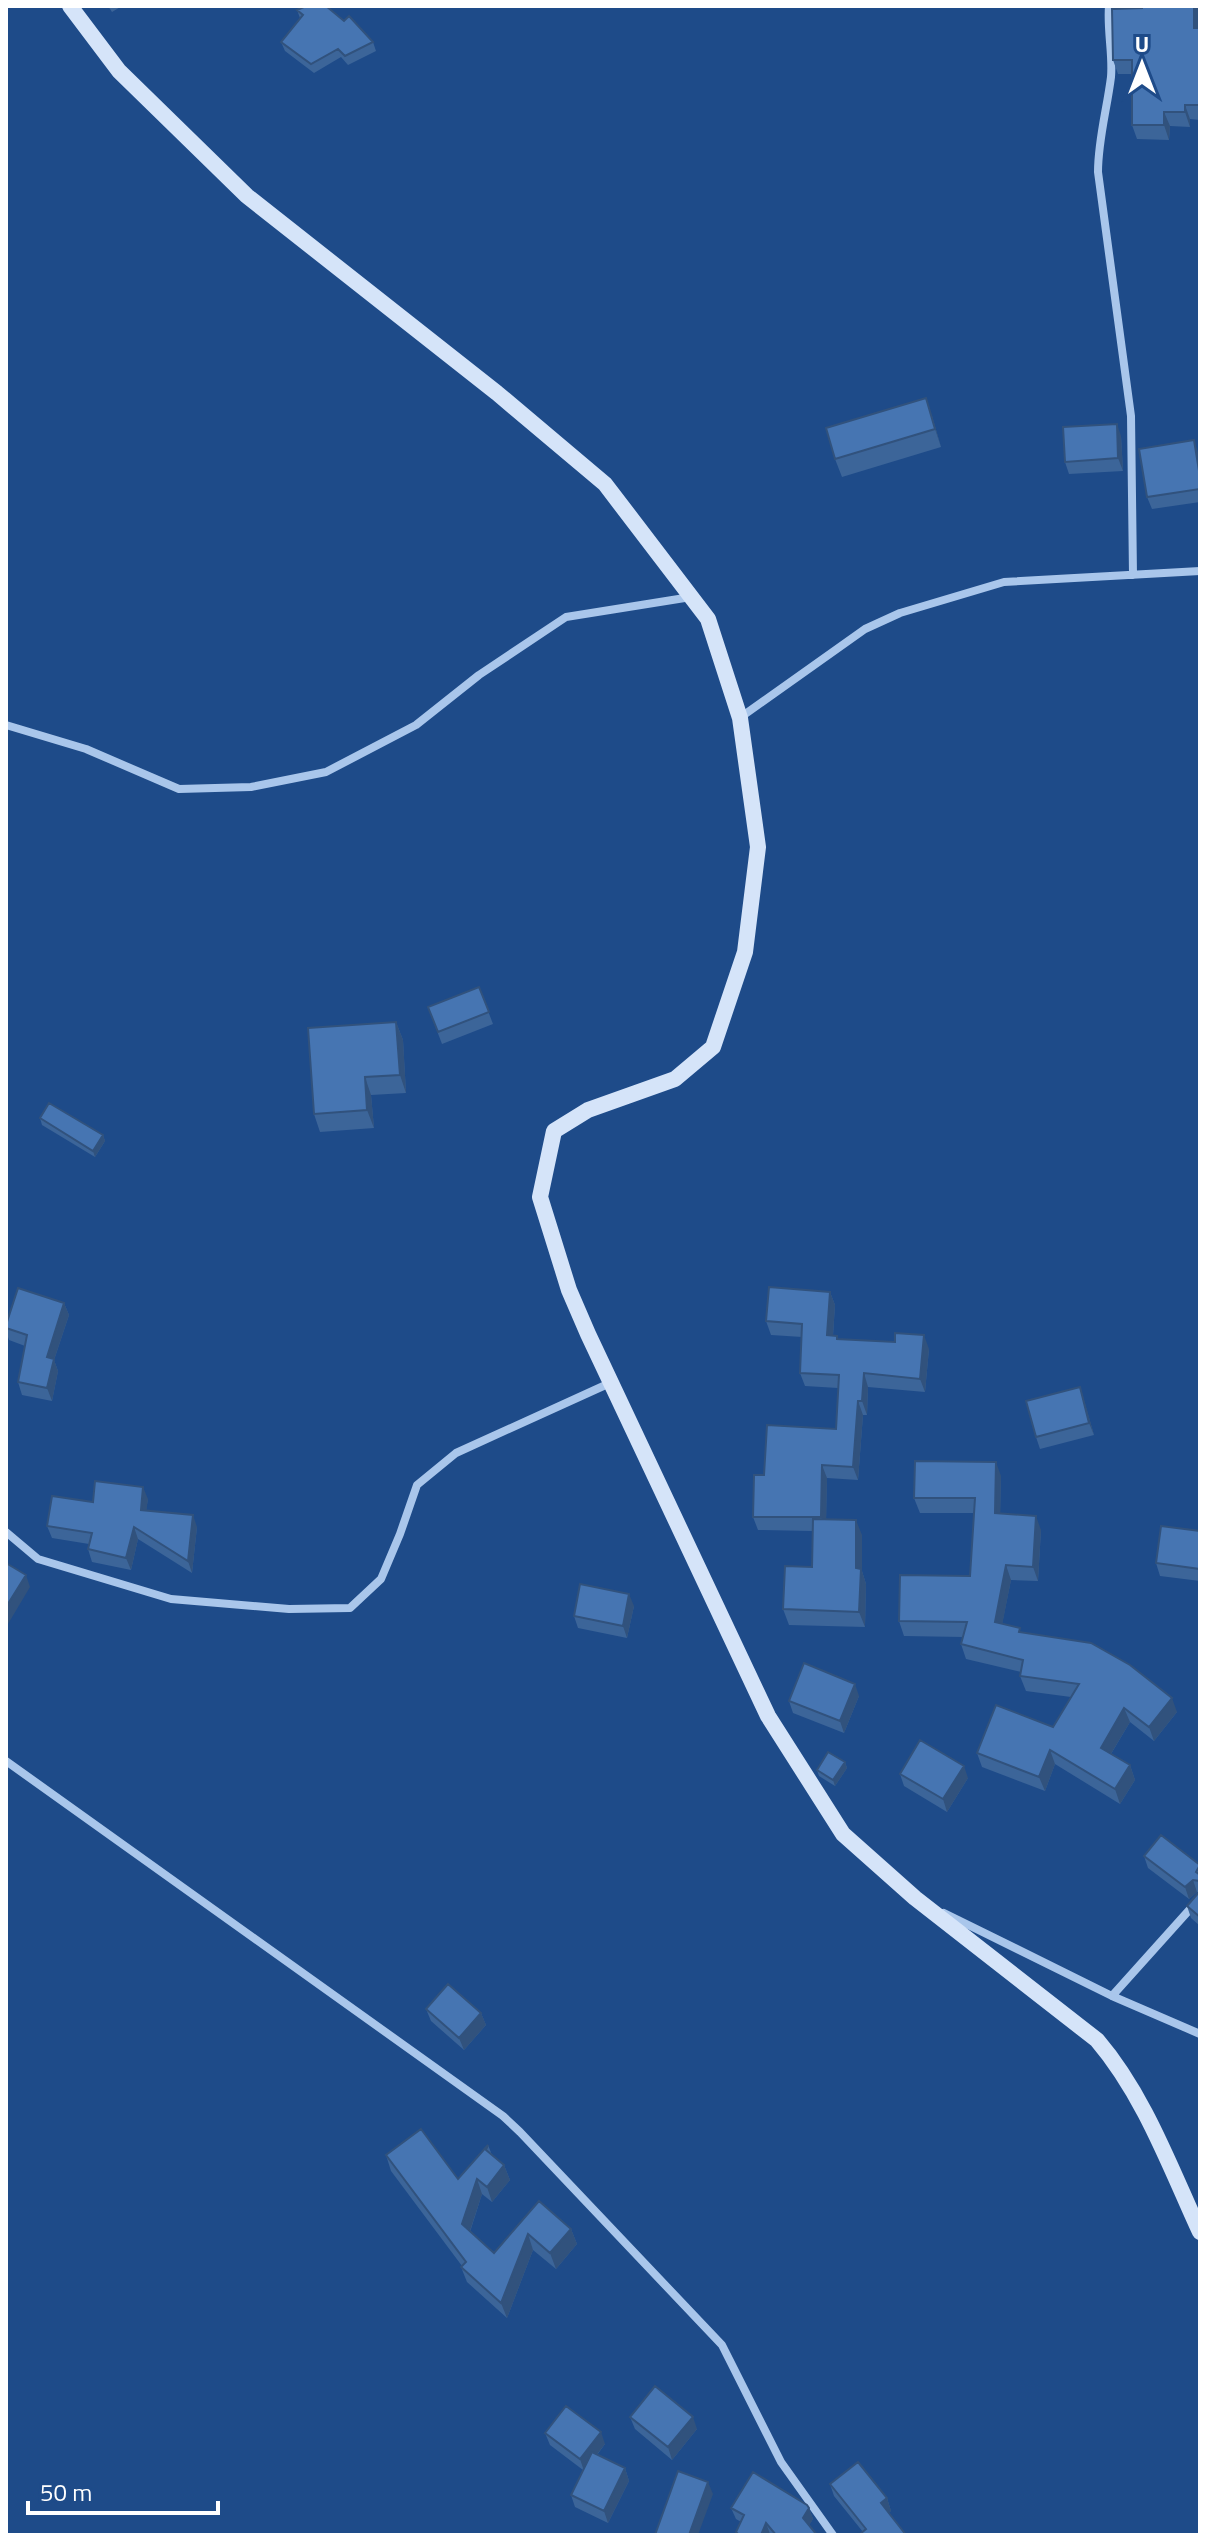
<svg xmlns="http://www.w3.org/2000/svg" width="1206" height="2541" font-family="'Titillium Web',sans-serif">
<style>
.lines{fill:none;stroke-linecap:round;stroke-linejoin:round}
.street{stroke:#a9c6eb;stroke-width:8}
.secondary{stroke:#d5e4f9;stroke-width:16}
.wall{fill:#3c6599}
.shaded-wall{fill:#31527d}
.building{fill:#4675b2;stroke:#31527d;stroke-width:2}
</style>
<rect width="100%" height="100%" fill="#1e4b89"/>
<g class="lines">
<path class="street" d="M 1109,6 C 1107,30 1113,54 1111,77 C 1107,109 1098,140 1098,172 L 1131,416 L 1133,575
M 741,717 L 865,629 L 900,613 L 1004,582 L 1200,571
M 6,725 L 86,749 L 179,789 L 251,787 L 326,772 L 416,725 L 479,675 L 566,617 L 691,597
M 6,1532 L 38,1559 L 171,1599 L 289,1609 L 350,1608 L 381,1579 L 400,1534 L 417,1485 L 456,1453 L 610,1383
M 6,1761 L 503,2116 L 520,2132 L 722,2345 L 781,2462 L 833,2535
M 944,1913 L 1112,1996 L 1200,2034
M 1112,1996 L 1200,1898"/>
<path class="secondary" d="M 70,6 L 119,71 L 247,196 L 497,393 L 605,484 L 708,619 L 740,718 L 758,847 L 745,952 L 713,1047 L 675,1079 L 588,1110 L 554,1131 L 540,1197 L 569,1290 L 588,1334 L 768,1716 L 843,1834 L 915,1898 L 1097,2040 C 1144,2095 1170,2167 1200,2232"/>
</g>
<path class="wall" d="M 108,6 L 122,6 L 112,12 Z
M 1142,8 L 1200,28 L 1200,120 L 1190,119 L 1190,127 L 1170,126 L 1169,140 L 1137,139 L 1132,125 L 1132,74 L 1118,74 L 1113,60 Z
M 297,10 L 344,21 L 373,42 L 376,51 L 348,65 L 341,57 L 314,73 L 285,51 L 281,42 L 300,18 Z
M 932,416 L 941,447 L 842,477 L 835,459 Z
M 1121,436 L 1123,471 L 1069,474 L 1065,462 Z
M 1198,452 L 1200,463 L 1200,502 L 1152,509 L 1147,497 Z
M 479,987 L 493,1024 L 442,1044 L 428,1007 Z
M 396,1022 L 403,1040 L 406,1093 L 371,1095 L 374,1128 L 320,1132 L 314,1114 Z
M 40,1118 L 103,1135 L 105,1141 L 95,1157 L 42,1125 Z
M 830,1292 L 835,1305 L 833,1336 L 838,1339 L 929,1349 L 925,1392 L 868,1387 L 867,1415 L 863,1415 L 858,1480 L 827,1478 L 826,1519 L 862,1535 L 862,1571 L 866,1584 L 865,1627 L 789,1625 L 783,1609 L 812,1567 L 812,1531 L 758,1530 L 753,1517 L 764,1475 L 836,1429 L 838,1388 L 805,1386 L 800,1373 L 802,1337 L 771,1335 L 766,1321 Z
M 64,1303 L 69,1315 L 54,1360 L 58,1371 L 52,1401 L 22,1395 L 18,1382 L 25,1346 L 9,1340 L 6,1331 L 6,1325 Z
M 1080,1387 L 1094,1435 L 1040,1449 L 1036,1437 Z
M 1001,1476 L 1000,1514 L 1041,1530 L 1038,1581 L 1011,1580 L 1002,1624 L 1177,1712 L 1154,1741 L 1130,1722 L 1111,1754 L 1130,1765 L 1135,1780 L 1120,1804 L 1055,1764 L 1045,1791 L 982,1767 L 977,1753 L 1053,1727 L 1071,1697 L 1026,1691 L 1020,1676 L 1021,1672 L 966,1659 L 961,1644 L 963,1637 L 904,1636 L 899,1621 L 970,1576 L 974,1513 L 920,1513 L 914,1498 Z
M 148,1499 L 146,1510 L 197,1527 L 192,1573 L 138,1539 L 131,1570 L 92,1562 L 88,1549 L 89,1544 L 52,1538 L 47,1526 L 93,1502 Z
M 1200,1531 L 1200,1581 L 1160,1576 L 1156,1563 Z
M 634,1606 L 627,1638 L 578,1628 L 574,1616 Z
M 859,1696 L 844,1733 L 793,1713 L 789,1701 Z
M 845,1762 L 847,1768 L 835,1786 L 819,1776 L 817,1770 Z
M 900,1774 L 968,1778 L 947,1812 L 904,1786 Z
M 1144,1856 L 1200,1865 L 1200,1926 L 1191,1918 L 1187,1906 L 1199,1892 L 1197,1892 L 1189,1899 L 1148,1868 Z
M 426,2009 L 481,2013 L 486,2025 L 464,2050 L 431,2021 Z
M 488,2145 L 492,2155 L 504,2165 L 510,2180 L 492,2202 L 482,2194 L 470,2232 L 494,2253 L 539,2201 L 571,2229 L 577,2244 L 556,2269 L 533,2250 L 507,2318 L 467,2282 L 461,2267 L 462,2266 L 391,2171 L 386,2155 L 458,2179 Z
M 630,2417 L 697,2429 L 672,2460 L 635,2429 Z
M 545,2433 L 605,2444 L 597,2455 L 625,2468 L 629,2481 L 608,2523 L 575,2507 L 571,2495 L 583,2470 L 550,2445 Z
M 830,2484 L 887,2498 L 891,2511 L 863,2532 L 834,2496 Z
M 731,2508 L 809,2508 L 813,2519 L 809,2525 L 817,2535 L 737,2535 L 736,2532 L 741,2522 L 736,2519 Z"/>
<path class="shaded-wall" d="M 1194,6 L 1199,6 L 1199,42 L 1194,28 Z
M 1185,105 L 1190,119 L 1190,127 L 1185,112 Z
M 1164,112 L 1170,126 L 1169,140 L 1164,125 Z
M 926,398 L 932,416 L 941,447 L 935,429 Z
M 1117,424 L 1121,436 L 1123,471 L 1118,458 Z
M 1194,440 L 1198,452 L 1200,463 L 1200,477 Z
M 396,1022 L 403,1040 L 406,1093 L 400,1075 Z
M 365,1077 L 371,1095 L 374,1128 L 367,1110 Z
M 103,1135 L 105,1141 L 95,1157 L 93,1151 Z
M 830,1292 L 835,1305 L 832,1349 L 827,1335 Z
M 64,1303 L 69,1315 L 54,1360 L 58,1371 L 52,1401 L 47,1388 L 47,1357 Z
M 924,1335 L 929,1349 L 925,1392 L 920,1379 Z
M 864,1373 L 868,1387 L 867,1415 L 862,1401 Z
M 1080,1387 L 1084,1399 L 1094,1435 L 1089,1423 Z
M 858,1401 L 863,1415 L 858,1480 L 853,1467 Z
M 996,1462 L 1001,1476 L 1000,1528 L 995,1513 Z
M 822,1465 L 827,1478 L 826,1531 L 821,1517 Z
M 143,1487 L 148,1499 L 145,1522 L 141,1510 Z
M 193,1515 L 197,1527 L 192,1573 L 188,1561 Z
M 1036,1516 L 1041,1530 L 1038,1581 L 1033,1567 Z
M 856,1520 L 862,1535 L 862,1571 L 866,1584 L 865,1627 L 859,1612 L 856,1568 Z
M 134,1527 L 138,1539 L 131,1570 L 126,1558 Z
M 1006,1565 L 1011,1580 L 1000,1636 L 995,1622 Z
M 26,1575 L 30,1587 L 8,1624 L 6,1619 L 6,1607 Z
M 629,1594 L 634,1606 L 627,1638 L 623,1626 Z
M 855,1684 L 859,1696 L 844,1733 L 840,1721 Z
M 1172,1698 L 1177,1712 L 1154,1741 L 1149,1727 Z
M 1124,1708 L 1130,1722 L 1106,1762 L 1101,1748 Z
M 1050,1750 L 1055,1764 L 1045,1791 L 1039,1777 Z
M 845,1762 L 847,1768 L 835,1786 L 833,1780 Z
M 1130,1765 L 1135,1780 L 1120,1804 L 1115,1789 Z
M 964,1766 L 968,1778 L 947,1812 L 943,1799 Z
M 1193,1880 L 1197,1892 L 1189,1899 L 1185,1887 Z
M 481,2013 L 486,2025 L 464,2050 L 459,2038 Z
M 504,2165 L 510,2180 L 492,2202 L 487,2187 Z
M 477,2179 L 482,2194 L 467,2240 L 462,2224 Z
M 571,2229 L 577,2244 L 556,2269 L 550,2253 Z
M 528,2234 L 533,2250 L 507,2318 L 501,2303 Z
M 693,2417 L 697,2429 L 672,2460 L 668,2447 Z
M 601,2432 L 605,2444 L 584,2471 L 580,2459 Z
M 625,2468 L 629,2481 L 608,2523 L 604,2511 Z
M 708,2482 L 713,2494 L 698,2535 L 689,2535 Z
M 887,2498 L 891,2511 L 885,2515 L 881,2503 Z
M 809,2508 L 813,2519 L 807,2529 L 803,2518 Z
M 766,2523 L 770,2534 L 761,2535 Z"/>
<path class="building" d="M 306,6 L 326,6 L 344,21 L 349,16 L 373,42 L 345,56 L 338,49 L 311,64 L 281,42 L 303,15 L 297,10 Z
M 1142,6 L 1194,6 L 1194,28 L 1200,28 L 1200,105 L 1185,105 L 1185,112 L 1164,112 L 1164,125 L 1132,125 L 1132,60 L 1113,60 L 1112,9 L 1142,8 Z
M 926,398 L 935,429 L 835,459 L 826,428 Z
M 1117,424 L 1118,458 L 1065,462 L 1063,427 Z
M 1194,440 L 1200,477 L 1200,489 L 1147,497 L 1139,449 Z
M 479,987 L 489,1012 L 438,1032 L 428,1007 Z
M 396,1022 L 400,1075 L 365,1077 L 367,1110 L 314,1114 L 308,1028 Z
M 49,1103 L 103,1135 L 93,1151 L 40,1118 Z
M 769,1287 L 830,1292 L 827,1335 L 837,1336 L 837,1339 L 895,1342 L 895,1333 L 924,1335 L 920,1379 L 864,1373 L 862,1401 L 858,1401 L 853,1467 L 822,1465 L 821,1517 L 753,1517 L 754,1475 L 764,1475 L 767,1425 L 836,1429 L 839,1375 L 800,1373 L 802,1324 L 766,1321 Z
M 18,1288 L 64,1303 L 47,1357 L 54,1359 L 47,1388 L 18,1382 L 27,1335 L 6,1328 L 6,1325 Z
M 1080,1387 L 1089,1423 L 1036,1437 L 1026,1401 Z
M 915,1461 L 996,1462 L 995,1513 L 1036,1516 L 1033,1567 L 1006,1565 L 995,1622 L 1020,1628 L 1019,1632 L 1091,1643 L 1130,1665 L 1172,1698 L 1149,1727 L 1124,1708 L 1101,1748 L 1130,1765 L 1115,1789 L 1050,1750 L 1039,1777 L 977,1753 L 996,1705 L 1053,1727 L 1079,1684 L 1020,1676 L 1023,1660 L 961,1644 L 967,1622 L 899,1621 L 900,1575 L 970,1576 L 975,1498 L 914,1498 Z
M 95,1481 L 143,1487 L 141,1510 L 193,1515 L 188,1561 L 134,1527 L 126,1558 L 88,1549 L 92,1533 L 47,1526 L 52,1496 L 93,1502 Z
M 813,1519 L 856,1520 L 856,1568 L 861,1569 L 859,1612 L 783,1609 L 785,1566 L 812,1567 Z
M 1161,1526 L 1200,1531 L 1200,1569 L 1156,1563 Z
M 6,1563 L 26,1575 L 6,1607 Z
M 580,1584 L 629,1594 L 623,1626 L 574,1616 Z
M 804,1663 L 855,1684 L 840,1721 L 789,1701 Z
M 920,1740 L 964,1766 L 943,1799 L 900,1774 Z
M 828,1752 L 845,1762 L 833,1780 L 817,1770 Z
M 1161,1835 L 1200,1865 L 1196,1872 L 1200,1875 L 1200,1881 L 1193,1880 L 1185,1887 L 1144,1856 Z
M 1200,1891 L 1200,1917 L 1187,1906 Z
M 448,1984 L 481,2013 L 459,2038 L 426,2009 Z
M 421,2129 L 458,2179 L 488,2145 L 486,2150 L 504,2165 L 487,2187 L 477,2179 L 462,2224 L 494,2253 L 539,2201 L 571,2229 L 550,2253 L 528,2234 L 501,2303 L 461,2267 L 466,2262 L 386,2155 Z
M 655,2386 L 693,2417 L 668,2447 L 630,2417 Z
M 566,2406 L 601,2432 L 580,2459 L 545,2433 Z
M 592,2452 L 625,2468 L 604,2511 L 571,2495 Z
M 858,2462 L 887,2498 L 881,2503 L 906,2535 L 860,2534 L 866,2529 L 830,2484 Z
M 678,2471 L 708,2482 L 689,2535 L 655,2535 Z
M 753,2472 L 807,2505 L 809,2508 L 803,2518 L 817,2535 L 776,2535 L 766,2523 L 761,2535 L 739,2535 L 736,2532 L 744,2515 L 731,2508 Z"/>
<rect width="1206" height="2541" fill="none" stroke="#ffffff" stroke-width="16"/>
<g transform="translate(1142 64)" stroke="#1e4b89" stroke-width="6" paint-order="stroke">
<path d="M0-6L14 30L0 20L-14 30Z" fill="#ffffff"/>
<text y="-12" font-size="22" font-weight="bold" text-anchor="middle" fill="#ffffff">U</text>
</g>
<path d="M28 2501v12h190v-12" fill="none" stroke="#ffffff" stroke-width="4"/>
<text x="40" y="2501" font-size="24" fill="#ffffff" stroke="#1e4b89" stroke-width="6" paint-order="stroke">50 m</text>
</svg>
